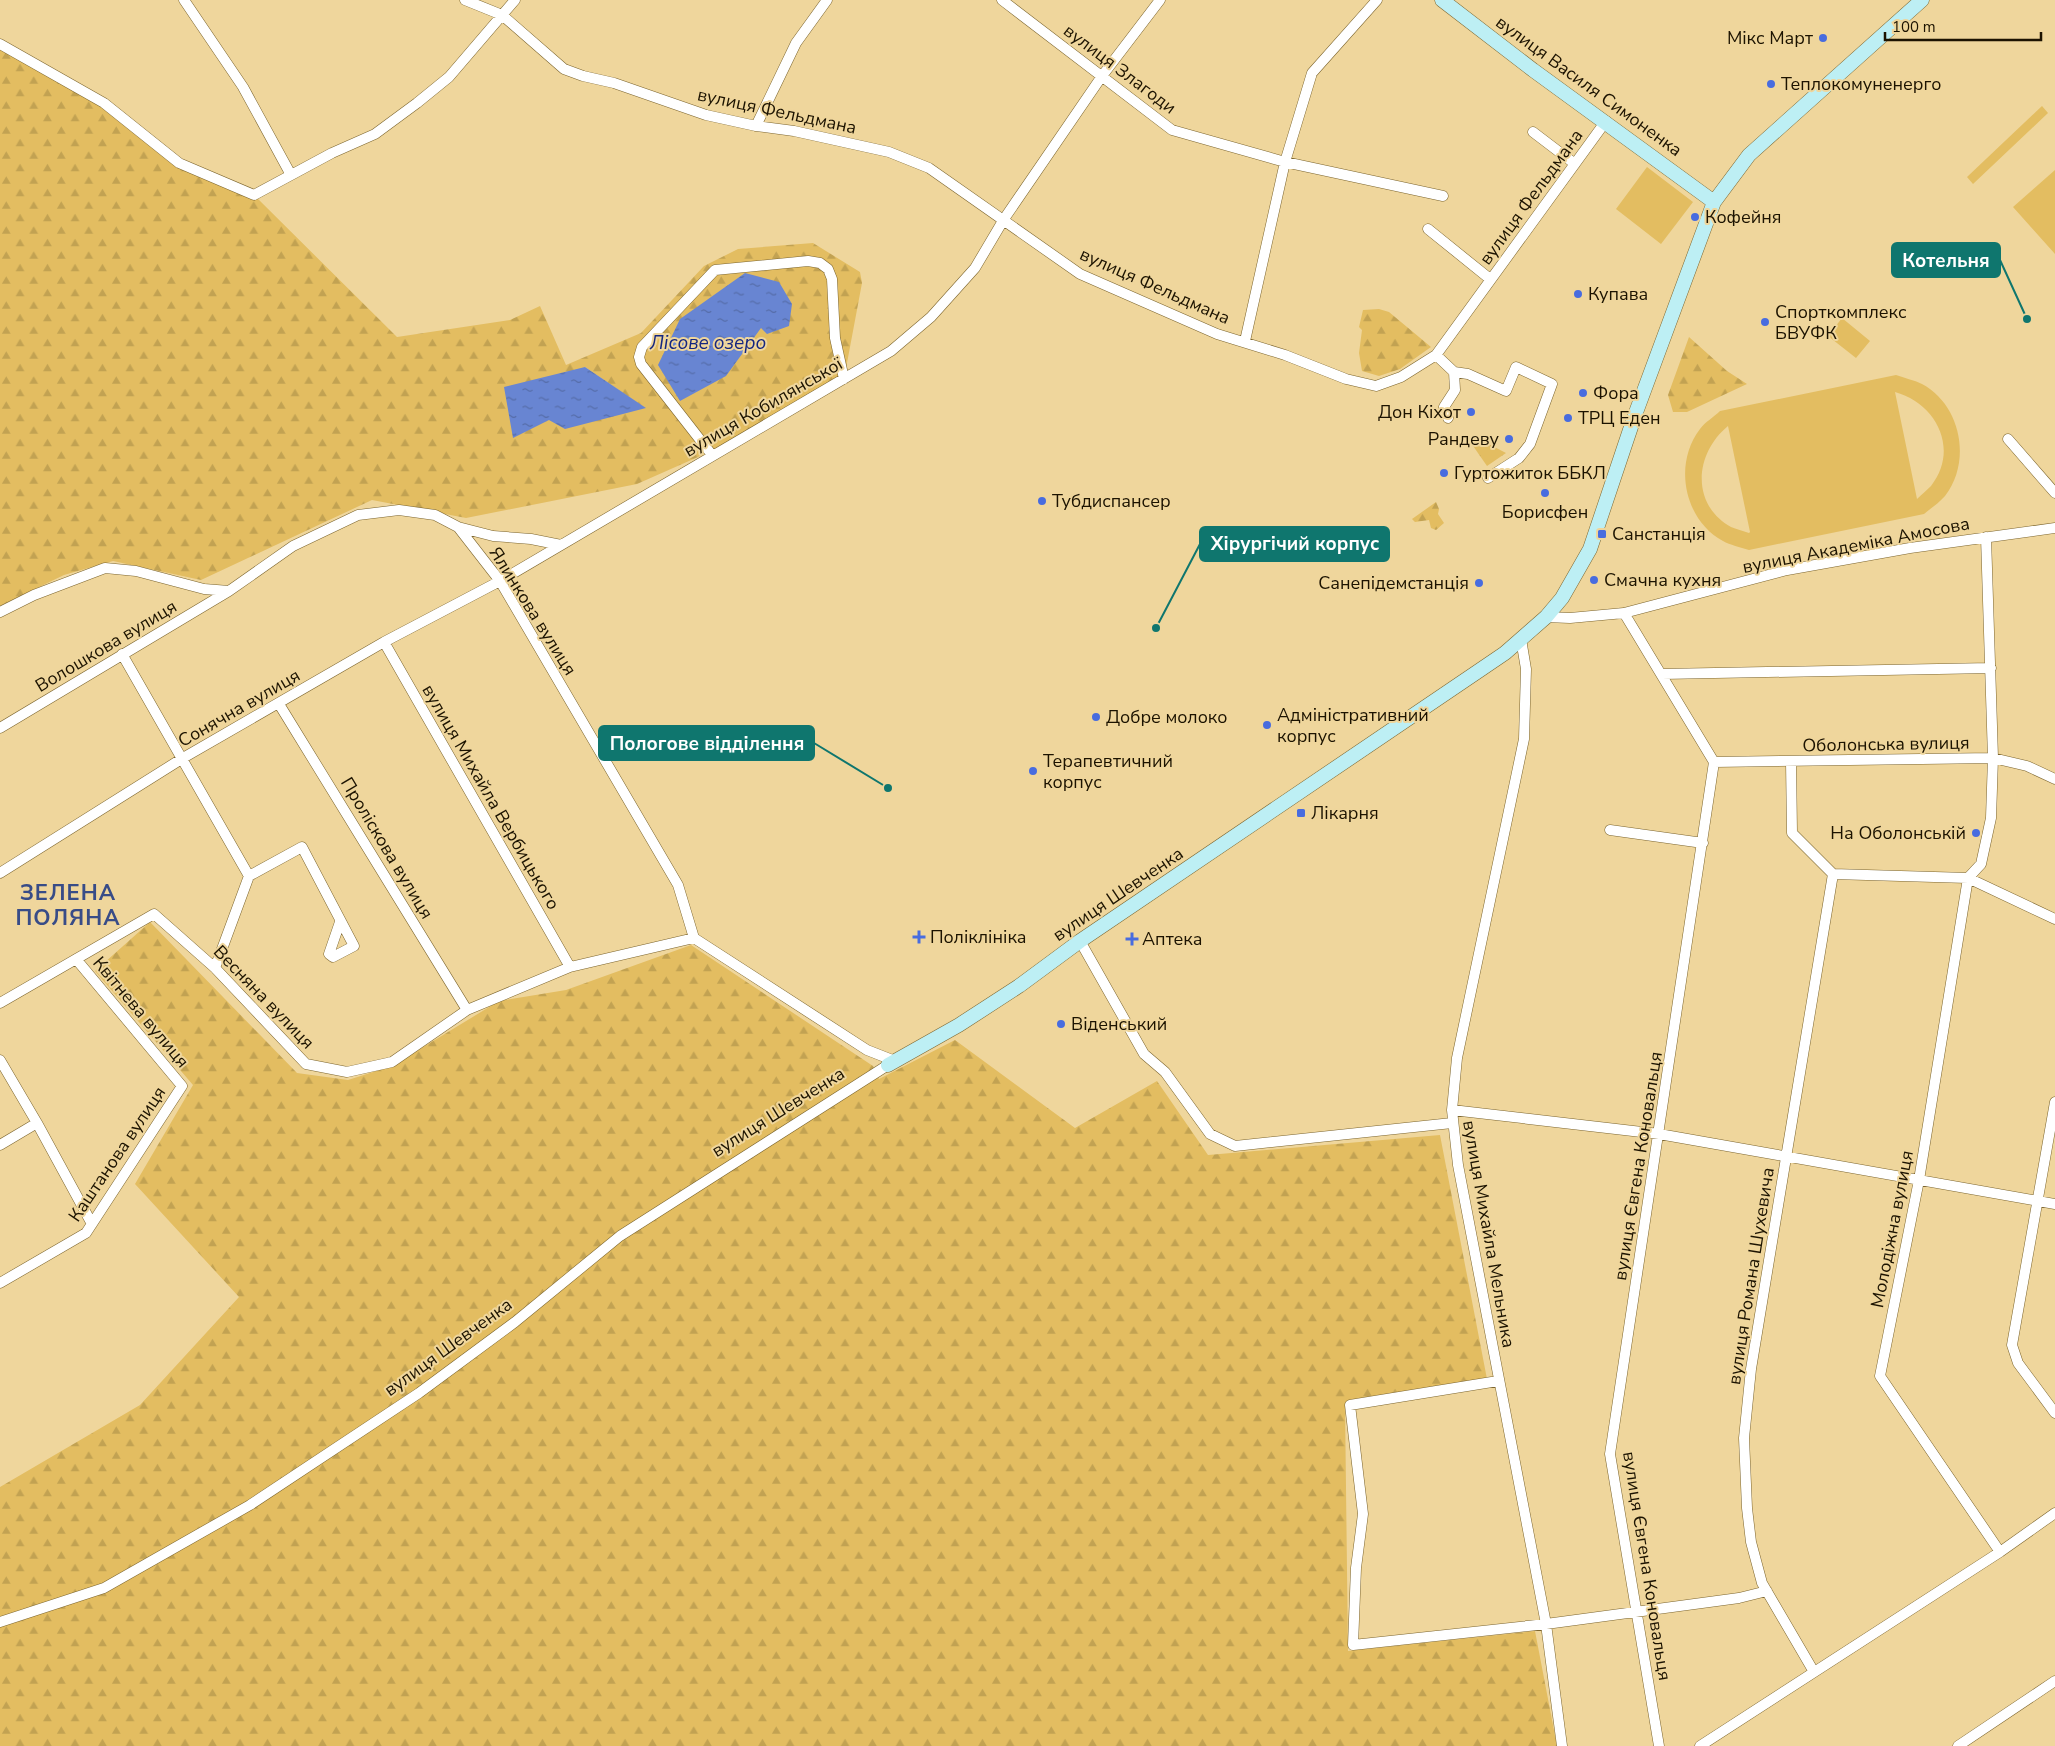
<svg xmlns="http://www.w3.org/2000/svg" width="2055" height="1746" font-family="'Nunito Sans',sans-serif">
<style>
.grass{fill:#e3bd61;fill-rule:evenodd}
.forest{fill:url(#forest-firs);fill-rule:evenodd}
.park{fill:url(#park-tufts)}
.water{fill:url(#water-ripples)}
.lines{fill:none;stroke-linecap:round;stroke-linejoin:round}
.street-casing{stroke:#7c652e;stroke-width:11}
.secondary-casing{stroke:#7c652e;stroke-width:15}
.street{stroke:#fff;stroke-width:10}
.secondary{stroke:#bdeff4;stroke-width:14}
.poi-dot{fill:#486cdf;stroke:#efd69c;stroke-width:2}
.labels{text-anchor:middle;stroke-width:4;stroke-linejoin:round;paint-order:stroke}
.poi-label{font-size:18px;fill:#1c1300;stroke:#efd69c;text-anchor:start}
.street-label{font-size:18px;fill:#1c1300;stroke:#efd69c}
.water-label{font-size:19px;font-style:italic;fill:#142680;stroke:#efd69c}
.district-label{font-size:22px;font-weight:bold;letter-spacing:1px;fill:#384c87;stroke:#efd69c}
.leader{fill:none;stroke:#0f766e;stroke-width:2}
.callout-dot{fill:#0f766e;stroke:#efd69c;stroke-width:2}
.callout{fill:#0f766e;stroke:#0f766e;stroke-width:2}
.callout-label{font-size:19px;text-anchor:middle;font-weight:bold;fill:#fff}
</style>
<defs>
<pattern id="forest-firs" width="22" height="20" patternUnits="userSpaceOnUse" patternTransform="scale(1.25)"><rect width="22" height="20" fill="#e3bd61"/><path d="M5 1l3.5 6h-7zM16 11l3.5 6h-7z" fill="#c2a252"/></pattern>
<pattern id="park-tufts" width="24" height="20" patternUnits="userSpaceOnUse" patternTransform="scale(1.25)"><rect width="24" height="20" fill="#e3bd61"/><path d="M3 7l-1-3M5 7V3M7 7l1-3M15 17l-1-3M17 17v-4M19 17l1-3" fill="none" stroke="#c2a252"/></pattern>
<pattern id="water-ripples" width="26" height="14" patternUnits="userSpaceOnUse" patternTransform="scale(1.25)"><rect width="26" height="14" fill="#6885d2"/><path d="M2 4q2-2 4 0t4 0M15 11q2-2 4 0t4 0" fill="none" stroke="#556ca8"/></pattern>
</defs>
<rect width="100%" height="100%" fill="#efd69c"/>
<path class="grass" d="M 2042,106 L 2048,113 L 1973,184 L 1967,177 Z
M 1647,167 L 1693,202 L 1661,244 L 1616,209 Z
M 2055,170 L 2055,254 L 2013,207 Z
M 1842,318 L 1870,341 L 1856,358 L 1828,336 Z
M 1896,375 C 1904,378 1914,380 1922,384 C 1961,405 1972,461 1945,496 C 1939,503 1931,508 1924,514 L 1749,550 C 1740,547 1730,545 1723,541 C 1684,520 1673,464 1700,429 C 1705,422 1714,417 1720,411 ZM 1895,392 C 1936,403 1960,449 1931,486 C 1927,490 1922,494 1917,499 ZM 1728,426 L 1750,532 L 1749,533 C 1743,531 1736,529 1731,527 C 1690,504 1695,453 1728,426 Z"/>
<path class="forest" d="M 0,44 L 104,103 L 179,163 L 254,195 L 397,337 L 510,320 L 540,306 L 566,365 L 641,333 L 704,266 L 738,249 L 813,243 L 860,272 L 862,283 L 844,379 L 759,430 L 637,484 L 466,518 L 372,500 L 201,580 L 113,561 L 64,575 L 0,606 ZM 585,367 L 645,408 L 549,420 Z
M 1379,309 L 1389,312 L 1431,347 L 1400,369 L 1379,376 L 1362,371 L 1359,353 L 1362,330 L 1359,327 L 1363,310 Z
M 1689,337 L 1727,371 L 1747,384 L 1687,412 L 1673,412 L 1668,395 Z
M 1436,502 L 1439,509 L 1438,514 L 1444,523 L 1436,530 L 1431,528 L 1429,520 L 1415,522 L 1412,519 Z
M 150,922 L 297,1073 L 348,1080 L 392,1066 L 499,1001 L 566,990 L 691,945 L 873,1066 L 879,1079 L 955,1040 L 1075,1128 L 1157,1081 L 1208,1155 L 1440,1135 L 1487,1379 L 1345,1404 L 1348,1651 L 1535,1631 L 1557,1746 L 0,1746 L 0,1487 L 140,1405 L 239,1297 L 135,1184 L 193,1085 L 95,971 Z"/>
<path class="park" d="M 1475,437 L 1506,453 L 1487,466 L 1471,443 Z"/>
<path class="water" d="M 745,273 L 779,282 L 792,304 L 789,326 L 767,334 L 761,328 L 726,376 L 680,401 L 658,365 L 680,319 Z
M 585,367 L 646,408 L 565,429 L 549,420 L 513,438 L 504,387 Z"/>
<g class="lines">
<defs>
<path id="street" d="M 184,0 L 243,87 L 291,175
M 465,0 L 502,15 L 564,69 L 583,76 L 614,83 L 706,115 L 756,126 L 794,131 L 889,152 L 929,168 L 1080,274 L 1217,334 L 1285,355 L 1346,379 L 1376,386 L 1401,377 L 1436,355 L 1606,121
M 1002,0 L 1172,130 L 1285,162 L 1443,196
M 0,44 L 104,103 L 179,163 L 254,195 L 332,153 L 375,134 L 417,103 L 449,77 L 515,0
M 756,126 L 796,43 L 827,0
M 1533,132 L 1575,164
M 1428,229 L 1490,279
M 1245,341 L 1285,162 L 1312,73 L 1377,0
M 1436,355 L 1454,372 L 1455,390 L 1444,407 L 1448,418
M 1454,372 L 1468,374 L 1506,391 L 1516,367 L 1552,384 L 1530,444 L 1519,458 L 1488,478
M 2008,439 L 2055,493
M 712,455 L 641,364 L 639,357 L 642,347 L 715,270 L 808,261 L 820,263 L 828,269 L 832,279 L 835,338 L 844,379
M 458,527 L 493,536 L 531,539 L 561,545
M 1986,537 L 1993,758 L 1991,818 L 1981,864 L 1968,878 L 1919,1180 L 1880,1376 L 2000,1552
M 0,612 L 34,595 L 105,568 L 136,571 L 204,589 L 229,591 L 293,546 L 358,515 L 399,510 L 435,515 L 458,527 L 500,581 L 678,885 L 694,938
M 1624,613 L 1714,762 L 1610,1454 L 1659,1746
M 1546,617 L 1570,618 L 1624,613 L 1787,570 L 1910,548 L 2055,528
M 1521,639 L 1526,669 L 1524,739 L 1457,1058 L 1452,1110 L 1458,1165 L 1546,1624 L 1562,1746
M 384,642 L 570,967
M 122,654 L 249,876 L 215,968
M 1662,674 L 1991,668
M 279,704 L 467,1010
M 0,728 L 229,591
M 1791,761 L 1792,833 L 1833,874 L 1968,878 L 2055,919
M 1714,762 L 1993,758 L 2027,766 L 2055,779
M 1610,830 L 1703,843
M 0,873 L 183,758 L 384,642 L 500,581 L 891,351 L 931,317 L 975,268 L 1004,219 L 1102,76 L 1160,0
M 249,876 L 302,847 L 354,946 L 333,957 L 329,954 L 340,922
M 694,938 L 867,1050 L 895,1061
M 1080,941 L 1144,1054 L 1165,1072 L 1210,1134 L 1235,1146 L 1452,1123
M 0,1003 L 154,914 L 215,968 L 306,1064 L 347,1072 L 392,1062 L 467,1010 L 570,967 L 694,938
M 0,1060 L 37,1123 L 92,1224
M 2055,1102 L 2012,1345 L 2018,1363 L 2055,1413
M 1452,1110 L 1659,1134 L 2055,1204
M 0,1145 L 37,1123
M 0,1283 L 86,1233 L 182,1086 L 76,959
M 1498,1381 L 1350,1405 L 1363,1514 L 1356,1568 L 1353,1645 L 1546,1624 L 1739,1598 L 1767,1591
M 0,1622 L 104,1588 L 250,1505 L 419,1393 L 515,1322 L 620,1236 L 888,1065
M 1814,1672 L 1762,1583 L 1751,1542 L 1747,1508 L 1744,1438 L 1751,1369 L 1833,874
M 1700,1746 L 2000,1552 L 2055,1513
M 1958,1746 L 2055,1681"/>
<path id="secondary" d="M 1442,0 L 1533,70 L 1714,202
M 888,1065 L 959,1025 L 1019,986 L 1080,941 L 1480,670 L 1505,653 L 1546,617 L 1562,598 L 1590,549 L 1635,415 L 1714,202 L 1749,155 L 1922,0"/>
</defs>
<use href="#street" class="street-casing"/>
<use href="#secondary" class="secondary-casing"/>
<use href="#street" class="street"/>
<use href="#secondary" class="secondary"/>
</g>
<g class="poi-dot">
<circle cx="1823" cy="38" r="5"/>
<circle cx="1771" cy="84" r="5"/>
<circle cx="1695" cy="217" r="5"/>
<circle cx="1578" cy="294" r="5"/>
<circle cx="1765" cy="322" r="5"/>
<circle cx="1583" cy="393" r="5"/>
<circle cx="1471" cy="412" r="5"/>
<circle cx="1568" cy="418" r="5"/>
<circle cx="1509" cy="439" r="5"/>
<circle cx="1444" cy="473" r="5"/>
<circle cx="1545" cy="493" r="5"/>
<circle cx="1042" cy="501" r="5"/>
<rect x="1597" y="529" width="10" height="10" rx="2.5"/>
<circle cx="1594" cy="580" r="5"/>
<circle cx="1479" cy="583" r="5"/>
<circle cx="1096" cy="717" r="5"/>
<circle cx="1267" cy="725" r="5"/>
<circle cx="1033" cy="771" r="5"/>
<rect x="1296" y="808" width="10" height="10" rx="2.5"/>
<circle cx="1976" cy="833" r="5"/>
<path d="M916.5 929.5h5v5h5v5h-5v5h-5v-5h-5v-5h5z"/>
<path d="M1129.5 931.5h5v5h5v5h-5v5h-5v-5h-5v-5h5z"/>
<circle cx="1061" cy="1024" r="5"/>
</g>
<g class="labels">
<g class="poi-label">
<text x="1813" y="44" text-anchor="end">Мікс Март</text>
<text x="1781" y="90">Теплокомуненерго</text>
<text x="1705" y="223">Кофейня</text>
<text x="1588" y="300">Купава</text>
<text x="1775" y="318">Спорткомплекс<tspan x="1775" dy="21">БВУФК</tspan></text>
<text x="1593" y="399">Фора</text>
<text x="1461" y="418" text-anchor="end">Дон Кіхот</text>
<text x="1578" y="424">ТРЦ Еден</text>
<text x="1499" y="445" text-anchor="end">Рандеву</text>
<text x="1454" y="479">Гуртожиток ББКЛ</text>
<text x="1052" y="507">Тубдиспансер</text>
<text x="1545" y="518" text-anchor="middle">Борисфен</text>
<text x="1612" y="540">Санстанція</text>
<text x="1604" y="586">Смачна кухня</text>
<text x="1469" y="589" text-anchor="end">Санепідемстанція</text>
<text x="1277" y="721">Адміністративний<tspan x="1277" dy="21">корпус</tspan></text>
<text x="1106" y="723">Добре молоко</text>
<text x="1043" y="767">Терапевтичний<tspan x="1043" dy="21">корпус</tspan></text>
<text x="1311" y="819">Лікарня</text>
<text x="1966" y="839" text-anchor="end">На Оболонській</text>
<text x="930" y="943">Поліклініка</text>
<text x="1142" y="945">Аптека</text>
<text x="1071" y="1030">Віденський</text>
</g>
<g class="street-label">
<text transform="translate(1120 69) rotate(37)" y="6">вулиця Злагоди</text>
<text transform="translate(1589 86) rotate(36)" y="6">вулиця Василя Симоненка</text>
<text transform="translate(777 111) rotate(12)" y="6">вулиця Фельдмана</text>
<text transform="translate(1531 197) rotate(-54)" y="6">вулиця Фельдмана</text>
<text transform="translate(1155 286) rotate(24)" y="6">вулиця Фельдмана</text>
<text transform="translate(763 407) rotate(-30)" y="6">вулиця Кобилянської</text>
<text transform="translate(1856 545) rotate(-11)" y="6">вулиця Академіка Амосова</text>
<text transform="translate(533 611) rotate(58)" y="6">Ялинкова вулиця</text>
<text transform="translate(106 646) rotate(-31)" y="6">Волошкова вулиця</text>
<text transform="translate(239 708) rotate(-30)" y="6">Сонячна вулиця</text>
<text transform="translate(1886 744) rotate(-1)" y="6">Оболонська вулиця</text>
<text transform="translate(491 797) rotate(60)" y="6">вулиця Михайла Вербицького</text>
<text transform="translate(387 848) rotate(59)" y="6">Проліскова вулиця</text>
<text transform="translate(1118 894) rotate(-34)" y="6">вулиця Шевченка</text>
<text transform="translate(264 997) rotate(46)" y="6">Весняна вулиця</text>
<text transform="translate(141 1012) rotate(50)" y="6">Квітнева вулиця</text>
<text transform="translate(778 1112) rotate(-32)" y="6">вулиця Шевченка</text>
<text transform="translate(117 1154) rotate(-56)" y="6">Каштанова вулиця</text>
<text transform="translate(1638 1166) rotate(-81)" y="6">вулиця Євгена Коновальця</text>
<text transform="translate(1892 1229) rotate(-79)" y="6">Молодіжна вулиця</text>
<text transform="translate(1489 1234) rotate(80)" y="6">вулиця Михайла Мельника</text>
<text transform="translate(1751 1276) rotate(-81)" y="6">вулиця Романа Шухевича</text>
<text transform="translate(448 1347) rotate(-36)" y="6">вулиця Шевченка</text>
<text transform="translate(1647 1566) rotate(81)" y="6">вулиця Євгена Коновальця</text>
</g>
<g class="water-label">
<text x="708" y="349">Лісове озеро</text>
</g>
<g class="district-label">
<text x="68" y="900">ЗЕЛЕНА<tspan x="68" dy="25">ПОЛЯНА</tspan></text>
</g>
</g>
<path class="leader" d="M2027 319L2000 260M1156 628L1200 544M888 788L814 743"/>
<g class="callout-dot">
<circle cx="2027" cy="319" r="5"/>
<circle cx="1156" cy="628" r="5"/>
<circle cx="888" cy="788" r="5"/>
</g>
<g class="callout">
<rect x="1892" y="243" width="108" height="34" rx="5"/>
<rect x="1200" y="527" width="189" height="34" rx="5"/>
<rect x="599" y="726" width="215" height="34" rx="5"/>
</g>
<g class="callout-label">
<text x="1946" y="267">Котельня</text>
<text x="1295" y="550">Хірургічий корпус</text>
<text x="707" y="750">Пологове відділення</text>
</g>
<path d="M1885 32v8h156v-8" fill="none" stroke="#1c1300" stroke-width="2.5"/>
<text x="1892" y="32" font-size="15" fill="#1c1300" stroke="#efd69c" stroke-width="4" paint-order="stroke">100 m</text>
</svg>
